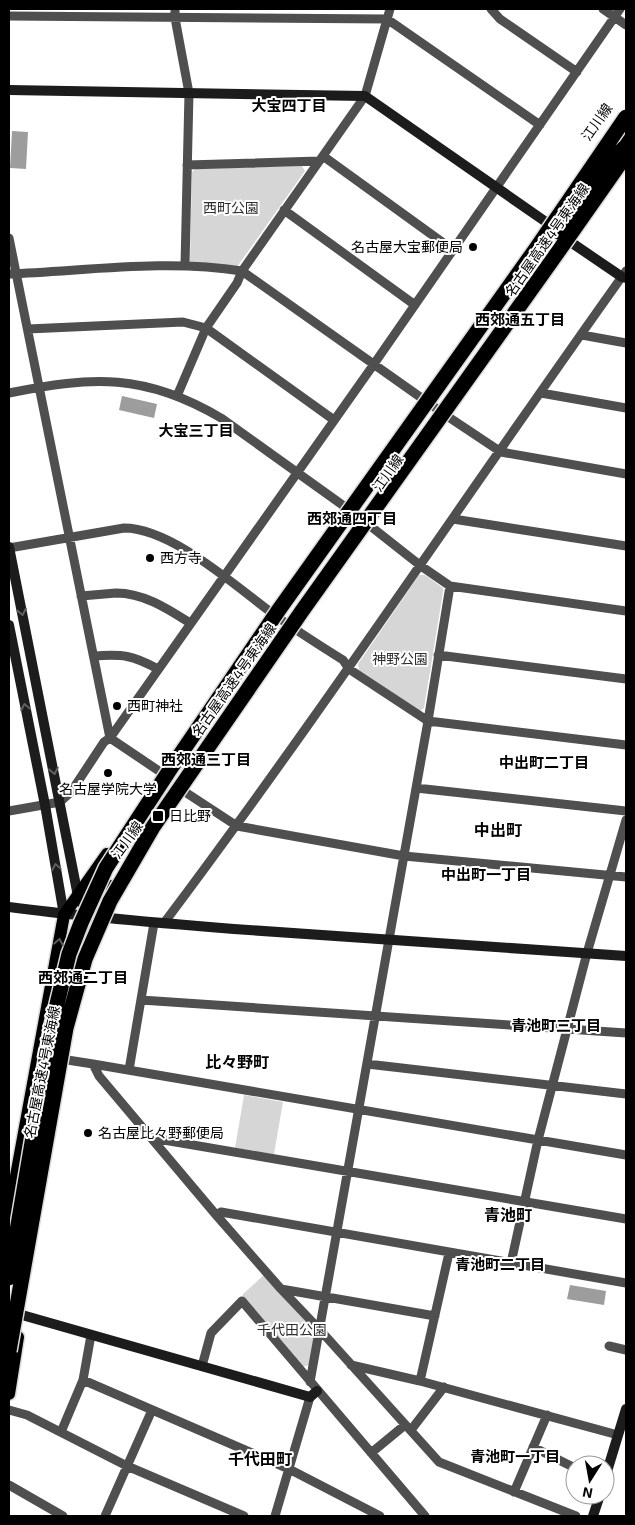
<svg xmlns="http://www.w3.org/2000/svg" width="635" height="1525" font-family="'Exo 2','Noto Sans JP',sans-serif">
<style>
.green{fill:#d6d6d6}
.water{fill:#9d9d9d}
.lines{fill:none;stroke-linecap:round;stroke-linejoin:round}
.primary-casing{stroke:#dbdbdb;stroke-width:15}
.highway-casing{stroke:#dbdbdb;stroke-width:18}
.street{stroke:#4f4f4f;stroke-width:9}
.secondary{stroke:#1c1c1c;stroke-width:10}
.primary{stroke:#000;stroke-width:12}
.highway{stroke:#000;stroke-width:15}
.highway-bridge-casing{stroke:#dbdbdb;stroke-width:18;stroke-linecap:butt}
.highway-bridge{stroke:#000;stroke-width:15}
.oneway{stroke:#606060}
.oneway2{stroke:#595959}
.poi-dot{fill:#000;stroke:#fff;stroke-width:2}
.labels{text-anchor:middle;stroke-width:4;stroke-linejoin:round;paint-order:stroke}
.street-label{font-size:14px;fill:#000;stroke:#fff}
.park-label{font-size:14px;fill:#2d2d2d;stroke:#fff}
.poi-label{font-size:14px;fill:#000;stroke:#fff;text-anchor:start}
.neighbourhood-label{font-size:15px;font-weight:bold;fill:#000;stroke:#fff}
.quarter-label{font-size:16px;font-weight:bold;fill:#000;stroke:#fff}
</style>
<rect width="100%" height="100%" fill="#fff"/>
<path class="green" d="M 302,166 L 305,171 L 237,267 L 190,262 L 192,172 L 195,169 Z
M 419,575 L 425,575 L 443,588 L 443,592 L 424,708 L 420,711 L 359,670 L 358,664 Z
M 244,1095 L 283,1102 L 274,1154 L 235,1148 Z
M 264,1275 L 313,1329 L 316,1335 L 310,1365 L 301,1367 L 242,1295 Z"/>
<path class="water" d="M 12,131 L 28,132 L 26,169 L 10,168 Z
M 122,396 L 157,404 L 154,418 L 119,410 Z
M 570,1285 L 606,1291 L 604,1305 L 567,1299 Z"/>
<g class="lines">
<defs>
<path id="primary" d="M 82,955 L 90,917 L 112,886
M 9,1214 L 64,915 L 107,854
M 9,1394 L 18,1337"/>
<path id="highway" d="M 604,148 L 618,142 L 626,132"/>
</defs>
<use href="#primary" class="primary-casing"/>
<use href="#highway" class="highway-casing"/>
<path class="street" d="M 175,9 L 175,18 L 189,93 L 185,265
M 491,9 L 500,19 L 577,72
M 603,9 L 626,25
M 9,16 L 387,19 L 540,125
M 323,156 L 453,250
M 187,165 L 319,161
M 284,210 L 415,305
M 9,238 L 110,738 L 162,773
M 9,274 C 86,271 165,259 242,271 L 447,416 L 501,452 L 626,474
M 28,329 L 183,322 L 206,328 L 334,420
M 582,335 L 626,343
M 9,393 C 92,376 145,373 221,418 L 348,509
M 541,393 L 626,408
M 177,396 L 206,328 L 237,283 L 242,271 L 365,96 L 390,9
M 453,519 L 626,546
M 369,525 L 421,566 L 450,586 L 626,611
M 9,548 L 124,528 C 171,528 234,585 272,613 C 295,630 319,645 343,660 L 349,669 L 428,721 L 626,745
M 81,596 C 93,595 104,594 116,593 C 144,593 168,609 190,623
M 438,655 L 626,679
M 94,656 C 123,654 132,655 158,669
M 416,788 L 626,811
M 182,790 L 237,826 L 404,856 L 626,877
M 9,811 L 60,802 L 71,792 L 104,742 L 110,738 L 374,364 L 620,9
M 164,923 C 324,710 471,488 626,271
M 141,1000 L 626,1033
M 61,1059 L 93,1064 L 99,1076 L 217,1216 L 281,1289 L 320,1330 L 439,1462 L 576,1516
M 93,1064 L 626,1155
M 367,1064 L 626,1094
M 129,1070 L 154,923
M 152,1138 L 626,1219
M 217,1216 L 221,1212 L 626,1283
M 511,1263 L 538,1140 L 587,953 L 626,820
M 281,1289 L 435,1316
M 609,1346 L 626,1350
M 351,1365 L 420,1381 L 618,1435
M 202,1366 L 211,1333 L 242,1301 L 425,1516
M 83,1380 L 289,1469 L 380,1516
M 420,1381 L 449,1253
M 310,1382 L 428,721 L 450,586
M 9,1410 L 27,1415 L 127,1466 L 244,1516
M 411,1430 L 444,1387
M 61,1432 L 83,1380 L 91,1335
M 533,1447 L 575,1468
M 371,1453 L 405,1425
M 9,1485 L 63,1516
M 514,1492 L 547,1415
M 105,1516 L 152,1410
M 275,1516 L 310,1397"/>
<path class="secondary" d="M 9,90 L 365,96 L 546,222 L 572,243 L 622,277 L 626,278
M 9,547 L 78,896 L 88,914
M 9,625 L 45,805 L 64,915
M 9,907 C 84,917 159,923 234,929 C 365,939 496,947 626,956
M 22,1315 L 310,1397 L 317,1391
M 605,1478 L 626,1409
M 593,1516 L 600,1495"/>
<use href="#primary" class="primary"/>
<use href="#highway" class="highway"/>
<defs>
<path id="highway-bridge" d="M 559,232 L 603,168 L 624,148
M 9,1278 L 52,1025 L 69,954 L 81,923 L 106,868 L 124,840 L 171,768 L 278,611 L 535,250 L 626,117
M 9,1351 L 66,1028 L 85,959 L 110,901 L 153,827 L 302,611 L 553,259 L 626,155"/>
</defs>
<use href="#highway-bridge" class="highway-bridge-casing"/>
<use href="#highway-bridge" class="highway-bridge"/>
</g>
<defs><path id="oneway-chevron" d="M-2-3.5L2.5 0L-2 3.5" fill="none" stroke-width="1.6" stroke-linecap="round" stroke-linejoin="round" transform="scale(1.25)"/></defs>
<g class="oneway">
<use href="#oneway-chevron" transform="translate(22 612) rotate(79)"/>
<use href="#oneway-chevron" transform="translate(25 707) rotate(-101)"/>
<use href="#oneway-chevron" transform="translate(54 771) rotate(79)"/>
<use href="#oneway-chevron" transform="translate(56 867) rotate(-100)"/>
</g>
<use class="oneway2" href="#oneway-chevron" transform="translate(59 942) rotate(-79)"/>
<g class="poi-dot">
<circle cx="473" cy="247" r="5"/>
<circle cx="150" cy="558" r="5"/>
<circle cx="117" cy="706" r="5"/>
<circle cx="108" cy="773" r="5"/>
<rect x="152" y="810" width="12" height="12" rx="2.5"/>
<circle cx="88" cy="1133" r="5"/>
</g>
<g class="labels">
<g class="street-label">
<text transform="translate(597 122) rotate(-55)" y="5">江川線</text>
<text transform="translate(547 240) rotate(-55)" y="5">名古屋高速4号東海線</text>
<text transform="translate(388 473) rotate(-55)" y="5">江川線</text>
<text transform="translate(234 680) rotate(-55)" y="5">名古屋高速4号東海線</text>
<text transform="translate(127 840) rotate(-54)" y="5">江川線</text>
<text transform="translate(42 1072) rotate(-79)" y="5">名古屋高速4号東海線</text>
</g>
<g class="park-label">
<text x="231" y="213">西町公園</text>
<text x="400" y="664">神野公園</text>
<text x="292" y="1335">千代田公園</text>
</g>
<g class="poi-label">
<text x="463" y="252" text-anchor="end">名古屋大宝郵便局</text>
<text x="160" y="563">西方寺</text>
<text x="127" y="711">西町神社</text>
<text x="108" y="794" text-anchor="middle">名古屋学院大学</text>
<text x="169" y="821">日比野</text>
<text x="98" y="1138">名古屋比々野郵便局</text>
</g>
<g class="neighbourhood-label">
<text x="289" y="111">大宝四丁目</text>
<text x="520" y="325">西郊通五丁目</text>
<text x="196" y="436">大宝三丁目</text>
<text x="352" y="524">西郊通四丁目</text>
<text x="206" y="765">西郊通三丁目</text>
<text x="544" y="768">中出町二丁目</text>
<text x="486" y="880">中出町一丁目</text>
<text x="83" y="983">西郊通二丁目</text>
<text x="556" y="1031">青池町三丁目</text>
<text x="500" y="1270">青池町二丁目</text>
<text x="515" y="1462">青池町一丁目</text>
</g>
<g class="quarter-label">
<text x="498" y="836">中出町</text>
<text x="237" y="1068">比々野町</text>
<text x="508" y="1221">青池町</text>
<text x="260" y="1465">千代田町</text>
</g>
</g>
<rect width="635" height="1525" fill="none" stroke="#000000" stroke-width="20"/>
<g transform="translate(590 1480) rotate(191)"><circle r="24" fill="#ffffff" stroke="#999999"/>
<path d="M0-4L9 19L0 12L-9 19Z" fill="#000000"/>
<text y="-8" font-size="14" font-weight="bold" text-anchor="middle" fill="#000000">N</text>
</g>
</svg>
